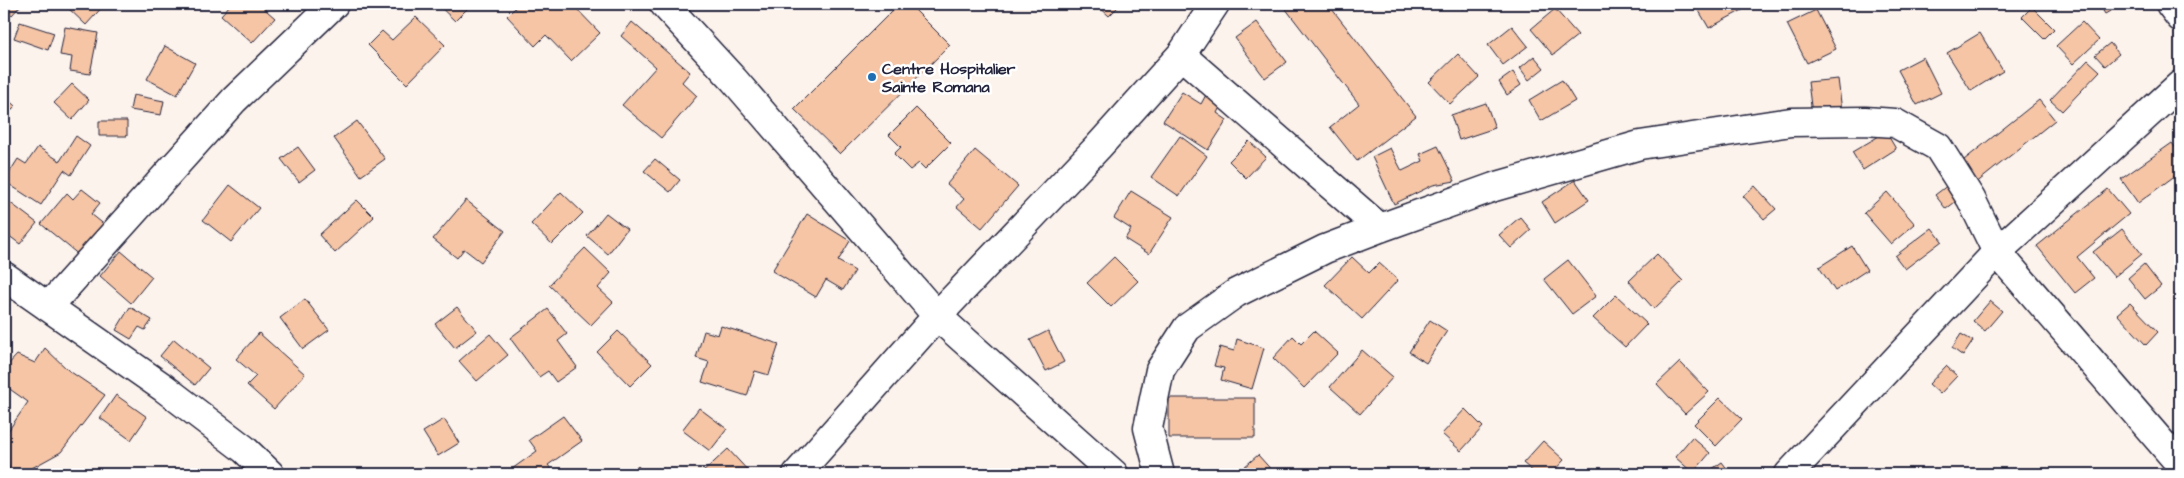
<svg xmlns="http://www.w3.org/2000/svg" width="2184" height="478" font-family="'Architects Daughter',sans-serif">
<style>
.building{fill:#f6c5a6;stroke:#22223b}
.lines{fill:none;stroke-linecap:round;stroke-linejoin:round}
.minor-casing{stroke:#22223b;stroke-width:31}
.tertiary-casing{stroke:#22223b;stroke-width:31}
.minor{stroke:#fff;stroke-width:28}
.tertiary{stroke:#fff;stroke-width:28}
.poi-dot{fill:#1f6fb2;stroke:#fff;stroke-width:2}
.labels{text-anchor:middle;stroke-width:5;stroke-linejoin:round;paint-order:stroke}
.poi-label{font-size:16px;font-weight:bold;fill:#22223b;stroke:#fff;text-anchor:start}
</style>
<rect width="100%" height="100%" fill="#fdf3ed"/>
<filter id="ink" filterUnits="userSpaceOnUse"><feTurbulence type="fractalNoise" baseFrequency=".02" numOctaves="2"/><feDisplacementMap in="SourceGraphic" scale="10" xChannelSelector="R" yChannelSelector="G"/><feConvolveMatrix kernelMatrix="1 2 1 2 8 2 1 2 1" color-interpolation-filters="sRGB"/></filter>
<g filter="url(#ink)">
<path class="building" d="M 4,4 L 22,4 L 12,15 L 4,8 Z
M 68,4 L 105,4 L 86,25 L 66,6 Z
M 231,4 L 259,4 L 275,18 L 252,43 L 221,15 Z
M 437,4 L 472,4 L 455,21 Z
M 519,4 L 572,4 L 600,33 L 571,61 L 546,35 L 535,46 L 507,16 Z
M 899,4 L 909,4 L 950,45 L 840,154 L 794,109 Z
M 1096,4 L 1121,4 L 1109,16 Z
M 1282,4 L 1328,4 L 1416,116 L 1357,161 L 1330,127 L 1359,104 Z
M 1459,4 L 1471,4 L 1462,9 Z
M 1695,4 L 1749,4 L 1750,6 L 1709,28 Z
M 2099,4 L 2122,4 L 2105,14 Z
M 2032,7 L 2054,29 L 2044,39 L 2022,17 Z
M 1555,9 L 1578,35 L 1553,55 L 1531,29 Z
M 1816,10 L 1836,49 L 1807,63 L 1787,24 Z
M 416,17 L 445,45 L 407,84 L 368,45 L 382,31 L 392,40 Z
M 20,22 L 54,33 L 48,50 L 14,38 Z
M 632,22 L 690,72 L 682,82 L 697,96 L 661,138 L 622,105 L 656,67 L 621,36 Z
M 1257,22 L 1287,62 L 1265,78 L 1235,38 Z
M 2082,22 L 2099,40 L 2073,64 L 2056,46 Z
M 1512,26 L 1528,46 L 1503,65 L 1488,45 Z
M 65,27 L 98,33 L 90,74 L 70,71 L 72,57 L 60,55 Z
M 1980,33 L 2003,71 L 1971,91 L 1947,53 Z
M 2110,43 L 2119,54 L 2105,66 L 2095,55 Z
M 165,46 L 195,63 L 177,95 L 147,79 Z
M 1458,54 L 1479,77 L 1450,104 L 1429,82 Z
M 1534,56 L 1544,68 L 1529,80 L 1520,68 Z
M 1923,57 L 1941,93 L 1917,105 L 1898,70 Z
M 2088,60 L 2100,71 L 2062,111 L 2050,100 Z
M 1513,72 L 1521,85 L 1507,95 L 1499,82 Z
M 1838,79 L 1842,111 L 1812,114 L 1808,82 Z
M 1562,80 L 1575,101 L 1541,121 L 1529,100 Z
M 72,84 L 89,100 L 72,120 L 54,103 Z
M 1182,92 L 1201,104 L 1207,93 L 1222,103 L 1217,113 L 1227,120 L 1208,150 L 1163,121 Z
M 133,95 L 164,101 L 161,115 L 130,110 Z
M 4,96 L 15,106 L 4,118 Z
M 2039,100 L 2055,120 L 1975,184 L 1959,164 Z
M 1486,103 L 1495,128 L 1459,140 L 1451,115 Z
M 916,108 L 951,143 L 925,169 L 919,163 L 910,170 L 894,154 L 901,147 L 889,135 Z
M 99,121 L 127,121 L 127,136 L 99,136 Z
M 357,121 L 385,159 L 361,176 L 334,138 Z
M 1886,132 L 1896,149 L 1863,170 L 1852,152 Z
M 76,136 L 90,146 L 71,175 L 64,170 L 41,205 L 4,181 L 18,159 L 26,164 L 38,147 L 60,161 Z
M 1180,136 L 1207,156 L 1179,196 L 1151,177 Z
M 1249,141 L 1266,157 L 1246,178 L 1229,161 Z
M 2172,143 L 2180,154 L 2180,172 L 2138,203 L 2121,179 Z
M 1438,146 L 1455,181 L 1433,185 L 1394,204 L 1372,157 L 1390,148 L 1402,171 L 1423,161 L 1420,154 Z
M 298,147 L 315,170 L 299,182 L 281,159 Z
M 975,150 L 1018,186 L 982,228 L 957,207 L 964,199 L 947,184 Z
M 655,159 L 680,180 L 670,192 L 644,171 Z
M 1575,180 L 1589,200 L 1555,223 L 1542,202 Z
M 230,185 L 259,208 L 231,242 L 203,220 Z
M 1948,185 L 1959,199 L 1946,209 L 1935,195 Z
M 2180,185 L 2180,197 L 2175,189 Z
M 1755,186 L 1776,209 L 1764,219 L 1743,196 Z
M 82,189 L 100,203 L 91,214 L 106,226 L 80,256 L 41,224 L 67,193 L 73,199 Z
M 2108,189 L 2129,214 L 2077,257 L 2094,278 L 2075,293 L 2037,246 Z
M 1131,191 L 1173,217 L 1149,254 L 1125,239 L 1131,229 L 1114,218 Z
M 561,192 L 583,213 L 552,244 L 531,224 Z
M 1887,192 L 1915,224 L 1891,244 L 1864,213 Z
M 4,198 L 37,223 L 20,244 L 4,232 Z
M 357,200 L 374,217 L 335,253 L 319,235 Z
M 466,200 L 505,231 L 481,262 L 464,249 L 457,258 L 433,239 Z
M 606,213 L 627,229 L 608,254 L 587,236 Z
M 807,214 L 850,241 L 838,261 L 855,271 L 843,290 L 826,280 L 816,297 L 772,271 Z
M 1520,217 L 1531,230 L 1511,248 L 1499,235 Z
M 1932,228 L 1942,241 L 1905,269 L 1895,256 Z
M 2122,229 L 2142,254 L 2114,277 L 2093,252 Z
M 1852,246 L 1867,270 L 1835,291 L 1819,267 Z
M 585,248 L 611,273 L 598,288 L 613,302 L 591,325 L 549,285 Z
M 121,251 L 152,277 L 131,303 L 100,276 Z
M 1657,254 L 1683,281 L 1654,309 L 1629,281 Z
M 1114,257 L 1138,281 L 1111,307 L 1087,283 Z
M 1352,257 L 1369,273 L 1379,263 L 1398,280 L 1362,319 L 1325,285 Z
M 1568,260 L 1596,296 L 1572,314 L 1544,279 Z
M 2144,264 L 2161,286 L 2145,299 L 2128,278 Z
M 1616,295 L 1647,324 L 1625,347 L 1593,318 Z
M 305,299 L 329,330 L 303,349 L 280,318 Z
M 1990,301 L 2002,311 L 1985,331 L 1973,321 Z
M 2130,303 L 2158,332 L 2146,345 L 2117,314 Z
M 130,307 L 152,320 L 145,330 L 139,327 L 131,339 L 116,330 Z
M 457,307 L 477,331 L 455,348 L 435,324 Z
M 548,309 L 567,334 L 558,341 L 577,367 L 556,382 L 548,371 L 539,377 L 510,338 Z
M 1430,320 L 1447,331 L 1426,363 L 1409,352 Z
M 721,326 L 779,344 L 769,375 L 755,371 L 747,396 L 702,382 L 709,362 L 696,358 L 704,331 L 718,335 Z
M 618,331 L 652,364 L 630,386 L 597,352 Z
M 1048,331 L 1064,362 L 1046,371 L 1030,340 Z
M 1314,331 L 1338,353 L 1304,388 L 1273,358 L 1293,336 L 1301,344 Z
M 259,333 L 305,374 L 274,409 L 247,385 L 256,376 L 236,359 Z
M 490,334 L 508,355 L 477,381 L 459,361 Z
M 1961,334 L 1973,341 L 1963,356 L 1952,348 Z
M 174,339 L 209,368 L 195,385 L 160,356 Z
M 1237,339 L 1264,348 L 1252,389 L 1221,380 L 1224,368 L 1214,366 L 1220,347 L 1234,351 Z
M 45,348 L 68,370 L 105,395 L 61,452 L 21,474 L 11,474 L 4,449 L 4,437 L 28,402 L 4,385 L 4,369 L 17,355 L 35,363 Z
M 1362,350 L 1393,377 L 1360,414 L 1330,387 Z
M 1680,362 L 1709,392 L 1685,414 L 1657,384 Z
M 1946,366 L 1957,376 L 1940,394 L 1929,384 Z
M 116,395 L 147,417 L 131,440 L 100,418 Z
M 1169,398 L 1255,398 L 1255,438 L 1169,438 Z
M 1720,398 L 1742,419 L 1716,446 L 1694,424 Z
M 699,408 L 727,429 L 710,451 L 682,430 Z
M 1465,409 L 1483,427 L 1461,451 L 1442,434 Z
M 563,416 L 582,441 L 548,465 L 555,473 L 505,474 L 537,451 L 529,440 Z
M 444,419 L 459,443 L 438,456 L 423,432 Z
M 1692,437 L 1710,453 L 1693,473 L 1675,457 Z
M 1543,441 L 1564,460 L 1551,474 L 1536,474 L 1523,463 Z
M 728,449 L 751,474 L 701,474 Z
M 1258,455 L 1275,474 L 1236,474 Z
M 1722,462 L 1731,474 L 1705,474 Z
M 638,466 L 646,474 L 630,474 Z
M 1870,468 L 1881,474 L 1866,474 Z"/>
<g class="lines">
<defs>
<path id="minor" d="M 664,4 L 734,80 L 937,316 L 1114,474
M 2170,4 L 2180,17
M 1181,55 L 1380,228
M 4,276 L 164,388 L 244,449 L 270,474
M 48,307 L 234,100 L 334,4
M 797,474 L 937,316 L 1098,147 L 1181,55 L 1215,4
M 1160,474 L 1148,428 L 1160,370 L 1187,328 L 1236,293 L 1325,249 L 1380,228 L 1494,187 L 1640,145 L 1791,122 L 1865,121 L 1895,123 L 1938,147 L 1971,199 L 1997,252 L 2180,464"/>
<path id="tertiary" d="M 1789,474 L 1997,252 L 2180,85"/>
</defs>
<use href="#minor" class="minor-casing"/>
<use href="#tertiary" class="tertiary-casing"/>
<use href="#minor" class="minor"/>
<use href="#tertiary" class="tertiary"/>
</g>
</g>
<circle class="poi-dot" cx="872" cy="77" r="5"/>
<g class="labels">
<g class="poi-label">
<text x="882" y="74">Centre Hospitalier<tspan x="882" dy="18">Sainte Romana</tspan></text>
</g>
</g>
<rect width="2184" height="478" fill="none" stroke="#fff" stroke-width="20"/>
<rect x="10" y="10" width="2164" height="458" fill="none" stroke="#22223b" stroke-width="2" filter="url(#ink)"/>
</svg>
